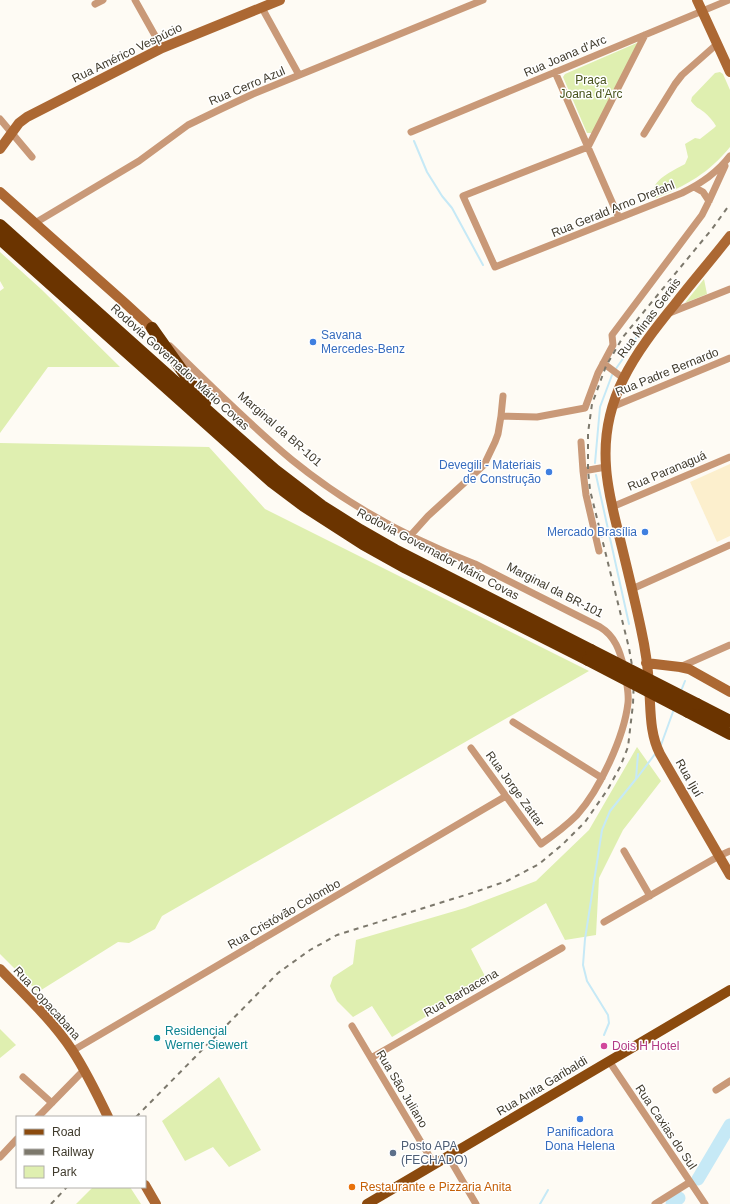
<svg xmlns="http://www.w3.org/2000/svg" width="730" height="1204" font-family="Arial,sans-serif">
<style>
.built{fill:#fcefcd}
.green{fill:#dfefb0}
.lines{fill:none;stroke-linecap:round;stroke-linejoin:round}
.stream{stroke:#c6e9f6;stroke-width:2}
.river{stroke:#c6e9f6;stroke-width:13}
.street{stroke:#c99978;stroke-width:7}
.secondary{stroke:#ac6833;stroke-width:10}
.primary{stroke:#8b4a0e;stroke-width:10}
.highway{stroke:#6b3400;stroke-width:12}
.rail{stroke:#7c786c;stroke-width:2;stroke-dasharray:5 5;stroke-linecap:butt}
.highway-bridge{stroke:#6b3400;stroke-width:12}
.shop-dot{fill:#3f7fe0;stroke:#fff;stroke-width:1.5}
.culture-dot{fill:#0f9aa8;stroke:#fff;stroke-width:1.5}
.hotel-dot{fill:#d1479c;stroke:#fff;stroke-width:1.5}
.service-dot{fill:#5c6f8a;stroke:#fff;stroke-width:1.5}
.food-dot{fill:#e8710a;stroke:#fff;stroke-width:1.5}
.labels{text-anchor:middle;stroke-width:3;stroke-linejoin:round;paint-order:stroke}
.street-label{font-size:12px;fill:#3f3a2c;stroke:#fff}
.park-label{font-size:12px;fill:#48541c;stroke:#fff}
.shop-label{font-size:12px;fill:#366cbe;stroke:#fff;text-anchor:end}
.culture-label{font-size:12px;fill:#0d838f;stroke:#fff;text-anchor:start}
.hotel-label{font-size:12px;fill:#b23c85;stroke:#fff;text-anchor:start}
.service-label{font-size:12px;fill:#4e5e75;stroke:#fff;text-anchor:start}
.food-label{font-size:12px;fill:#c56008;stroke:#fff;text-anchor:start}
</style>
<rect width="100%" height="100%" fill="#fefbf4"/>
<path class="built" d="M 730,464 L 730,536 L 717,542 L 690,482 Z"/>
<path class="green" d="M 639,42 L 593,133 L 587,133 L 563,77 L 565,74 Z
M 720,72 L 723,74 L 730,90 L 730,147 C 709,173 687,185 656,198 C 645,182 675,170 685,164 L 688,157 L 685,144 L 695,138 L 700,139 L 714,128 L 716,126 C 713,121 709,116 704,112 C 699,108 696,108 691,101 L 692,97 L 715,73 Z
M 0,252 L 41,289 L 120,367 L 48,367 L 0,433 L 0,291 L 4,288 L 0,281 Z
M 704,279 L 707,294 L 685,303 Z
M 0,443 L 209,447 L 265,509 L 589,671 L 162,916 L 155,929 L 129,943 L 118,942 L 38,992 L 0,954 Z
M 637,747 L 661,781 L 623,830 L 599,878 L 596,935 L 565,940 L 546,903 L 471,949 L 487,980 L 392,1037 L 372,1006 L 353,1017 L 337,1001 L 330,986 L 333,977 L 353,964 L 356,940 L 465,908 L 536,881 L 589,830 Z
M 0,1029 L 16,1045 L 0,1058 Z
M 219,1077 L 261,1150 L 229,1167 L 213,1147 L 185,1161 L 162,1121 Z
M 93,1187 L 130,1187 L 141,1204 L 76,1204 Z"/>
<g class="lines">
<path class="stream" d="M 414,141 L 427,172 L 442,196 L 452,208 L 483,265
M 615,370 L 636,340 L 636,336
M 595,463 L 600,407 L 612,375
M 596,475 L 629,624
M 681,691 L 685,681
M 661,745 L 674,709
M 637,778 L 655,754
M 604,1035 L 609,1023 L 608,1015 L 587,981 L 583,965 L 585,939 L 602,830 L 610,811 L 636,779 L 638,754
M 540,1204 L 548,1190"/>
<path class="river" d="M 698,1179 L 730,1125
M 672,1204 L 679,1198"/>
<path class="street" d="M 135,0 L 162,48
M 95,4 L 103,0
M 262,8 L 299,75
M 645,35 L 588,147 L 463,196 L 495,267 L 682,193 C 701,184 717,173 730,156
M 555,72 L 619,218
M 0,119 L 32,157
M 411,132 L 729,0
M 644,134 L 675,84 L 682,75 L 717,44
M 694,187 L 703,192 L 709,201
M 35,223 L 139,161 L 188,125 L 221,109 L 253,94 L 483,0
M 667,314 L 730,289
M 170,346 C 210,385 249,424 292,460 C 346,504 410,539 475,564 L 600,627 C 615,636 620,651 624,668
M 603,363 L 623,378
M 612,407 L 730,358
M 501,416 L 537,417 L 585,408 L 598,373 L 613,345 L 612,335 L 702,215 L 709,201 L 725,166
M 581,442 L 583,471 L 586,495 L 599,551
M 583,471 L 606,467
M 612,507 L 730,457
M 410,536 L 428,516 L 484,465 L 495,442 L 498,434 L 501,416 L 503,396
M 632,589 L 730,545
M 680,667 L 730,645
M 513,722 L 602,778
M 471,748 L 541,844 C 554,835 566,826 577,815 C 600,789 624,737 628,703 C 629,695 627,686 626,678
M 624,851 L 650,896
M 604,922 L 719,856 L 730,851
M 352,1026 L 434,1164
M 72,1051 L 506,796
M 371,1058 L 562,948
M 609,1061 L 705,1204
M 23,1077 L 52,1103
M 716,1090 L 730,1081
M 38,1117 L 84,1070
M 448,1156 L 476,1204
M 0,1157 L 17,1139
M 655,1204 L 690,1182"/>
<path class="secondary" d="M 697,0 L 730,72
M 0,149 L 19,123 L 27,117 L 162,48 L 280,0
M 0,192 L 126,304 L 152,328
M 730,236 C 712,259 693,281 675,304 C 635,353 601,399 606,466 C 607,488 613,510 618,531 C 626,564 634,596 641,629 C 645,647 648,667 649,686 C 651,709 649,732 660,754 L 730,875
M 646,663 L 680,667 L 689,669 L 730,692
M 0,969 C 25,995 52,1020 72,1050 C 86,1071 97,1094 108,1117
M 145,1185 L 156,1204"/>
<path class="primary" d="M 367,1204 L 730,990"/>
<path class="highway" d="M 0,225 L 219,421 L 275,470 L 322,506 L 360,530 L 395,550 L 591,650
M 0,239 L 272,482 L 304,506 L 363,544 L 406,568 L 588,660
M 152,328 L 205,403
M 697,704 L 730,721
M 688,712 L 730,734"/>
<path class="rail" d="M 136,1117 L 278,973 L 310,950 L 337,935 L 475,892 L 507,881 L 539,864 L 563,844 L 585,822 L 608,789 L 620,767 L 628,747 L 633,704 L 634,677 L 629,648 L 590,490 L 588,470 L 588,433 L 592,404 L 606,366 L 623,337 L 712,229 L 730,204
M 51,1204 L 67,1187"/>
<path class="highway-bridge" d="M 591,650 L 697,704
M 588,660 L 688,712"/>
</g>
<g class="shop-dot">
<circle cx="313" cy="342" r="4"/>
<circle cx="549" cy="472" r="4"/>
<circle cx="645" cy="532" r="4"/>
<circle cx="580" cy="1119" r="4"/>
</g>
<circle class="culture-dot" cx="157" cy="1038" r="4"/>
<circle class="hotel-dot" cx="604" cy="1046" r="4"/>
<circle class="service-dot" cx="393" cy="1153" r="4"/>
<circle class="food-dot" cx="352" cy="1187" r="4"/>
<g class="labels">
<g class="street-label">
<text transform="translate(127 53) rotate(-26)" y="4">Rua Américo Vespúcio</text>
<text transform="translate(565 56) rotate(-23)" y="4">Rua Joana d'Arc</text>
<text transform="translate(247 86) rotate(-23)" y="4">Rua Cerro Azul</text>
<text transform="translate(613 209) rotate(-22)" y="4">Rua Gerald Arno Drefahl</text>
<text transform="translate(649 318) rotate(-53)" y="4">Rua Minas Gerais</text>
<text transform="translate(180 367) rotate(42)" y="4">Rodovia Governador Mário Covas</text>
<text transform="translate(667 372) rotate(-22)" y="4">Rua Padre Bernardo</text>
<text transform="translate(280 429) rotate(41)" y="4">Marginal da BR-101</text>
<text transform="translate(667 471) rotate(-23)" y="4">Rua Paranaguá</text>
<text transform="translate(438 554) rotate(28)" y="4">Rodovia Governador Mário Covas</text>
<text transform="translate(555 590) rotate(27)" y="4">Marginal da BR-101</text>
<text transform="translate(689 778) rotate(60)" y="4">Rua Ijuí</text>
<text transform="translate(515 789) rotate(54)" y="4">Rua Jorge Zattar</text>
<text transform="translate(284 914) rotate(-30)" y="4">Rua Cristóvão Colombo</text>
<text transform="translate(461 993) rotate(-30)" y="4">Rua Barbacena</text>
<text transform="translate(47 1003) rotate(48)" y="4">Rua Copacabana</text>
<text transform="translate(542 1086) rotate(-31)" y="4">Rua Anita Garibaldi</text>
<text transform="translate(402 1089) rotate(59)" y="4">Rua São Juliano</text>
<text transform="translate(666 1127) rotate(56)" y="4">Rua Caxias do Sul</text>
</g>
<g class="park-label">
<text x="591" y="84">Praça<tspan x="591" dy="14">Joana d'Arc</tspan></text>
</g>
<g class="shop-label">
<text x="321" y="339" text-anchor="start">Savana<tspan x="321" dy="14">Mercedes-Benz</tspan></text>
<text x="541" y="469">Devegili - Materiais<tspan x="541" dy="14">de Construção</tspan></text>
<text x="637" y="536">Mercado Brasília</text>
<text x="580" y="1136" text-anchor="middle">Panificadora<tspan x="580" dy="14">Dona Helena</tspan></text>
</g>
<g class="culture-label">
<text x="165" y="1035">Residencial<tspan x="165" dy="14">Werner Siewert</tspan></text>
</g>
<g class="hotel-label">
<text x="612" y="1050">Dois H Hotel</text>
</g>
<g class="service-label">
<text x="401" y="1150">Posto APA<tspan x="401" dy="14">(FECHADO)</tspan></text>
</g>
<g class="food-label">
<text x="360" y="1191">Restaurante e Pizzaria Anita</text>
</g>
</g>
<rect x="16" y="1116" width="130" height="72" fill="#ffffff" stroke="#b2b0ab"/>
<rect x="24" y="1129" width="20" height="6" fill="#8b4a0e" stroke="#b2b0ab"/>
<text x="52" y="1136" font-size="12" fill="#3f3a2c">Road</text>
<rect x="24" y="1149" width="20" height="6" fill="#7c786c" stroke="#b2b0ab"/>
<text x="52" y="1156" font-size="12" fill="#3f3a2c">Railway</text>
<rect x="24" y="1166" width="20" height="12" fill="#dfefb0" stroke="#b2b0ab"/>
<text x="52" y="1176" font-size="12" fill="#3f3a2c">Park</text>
</svg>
